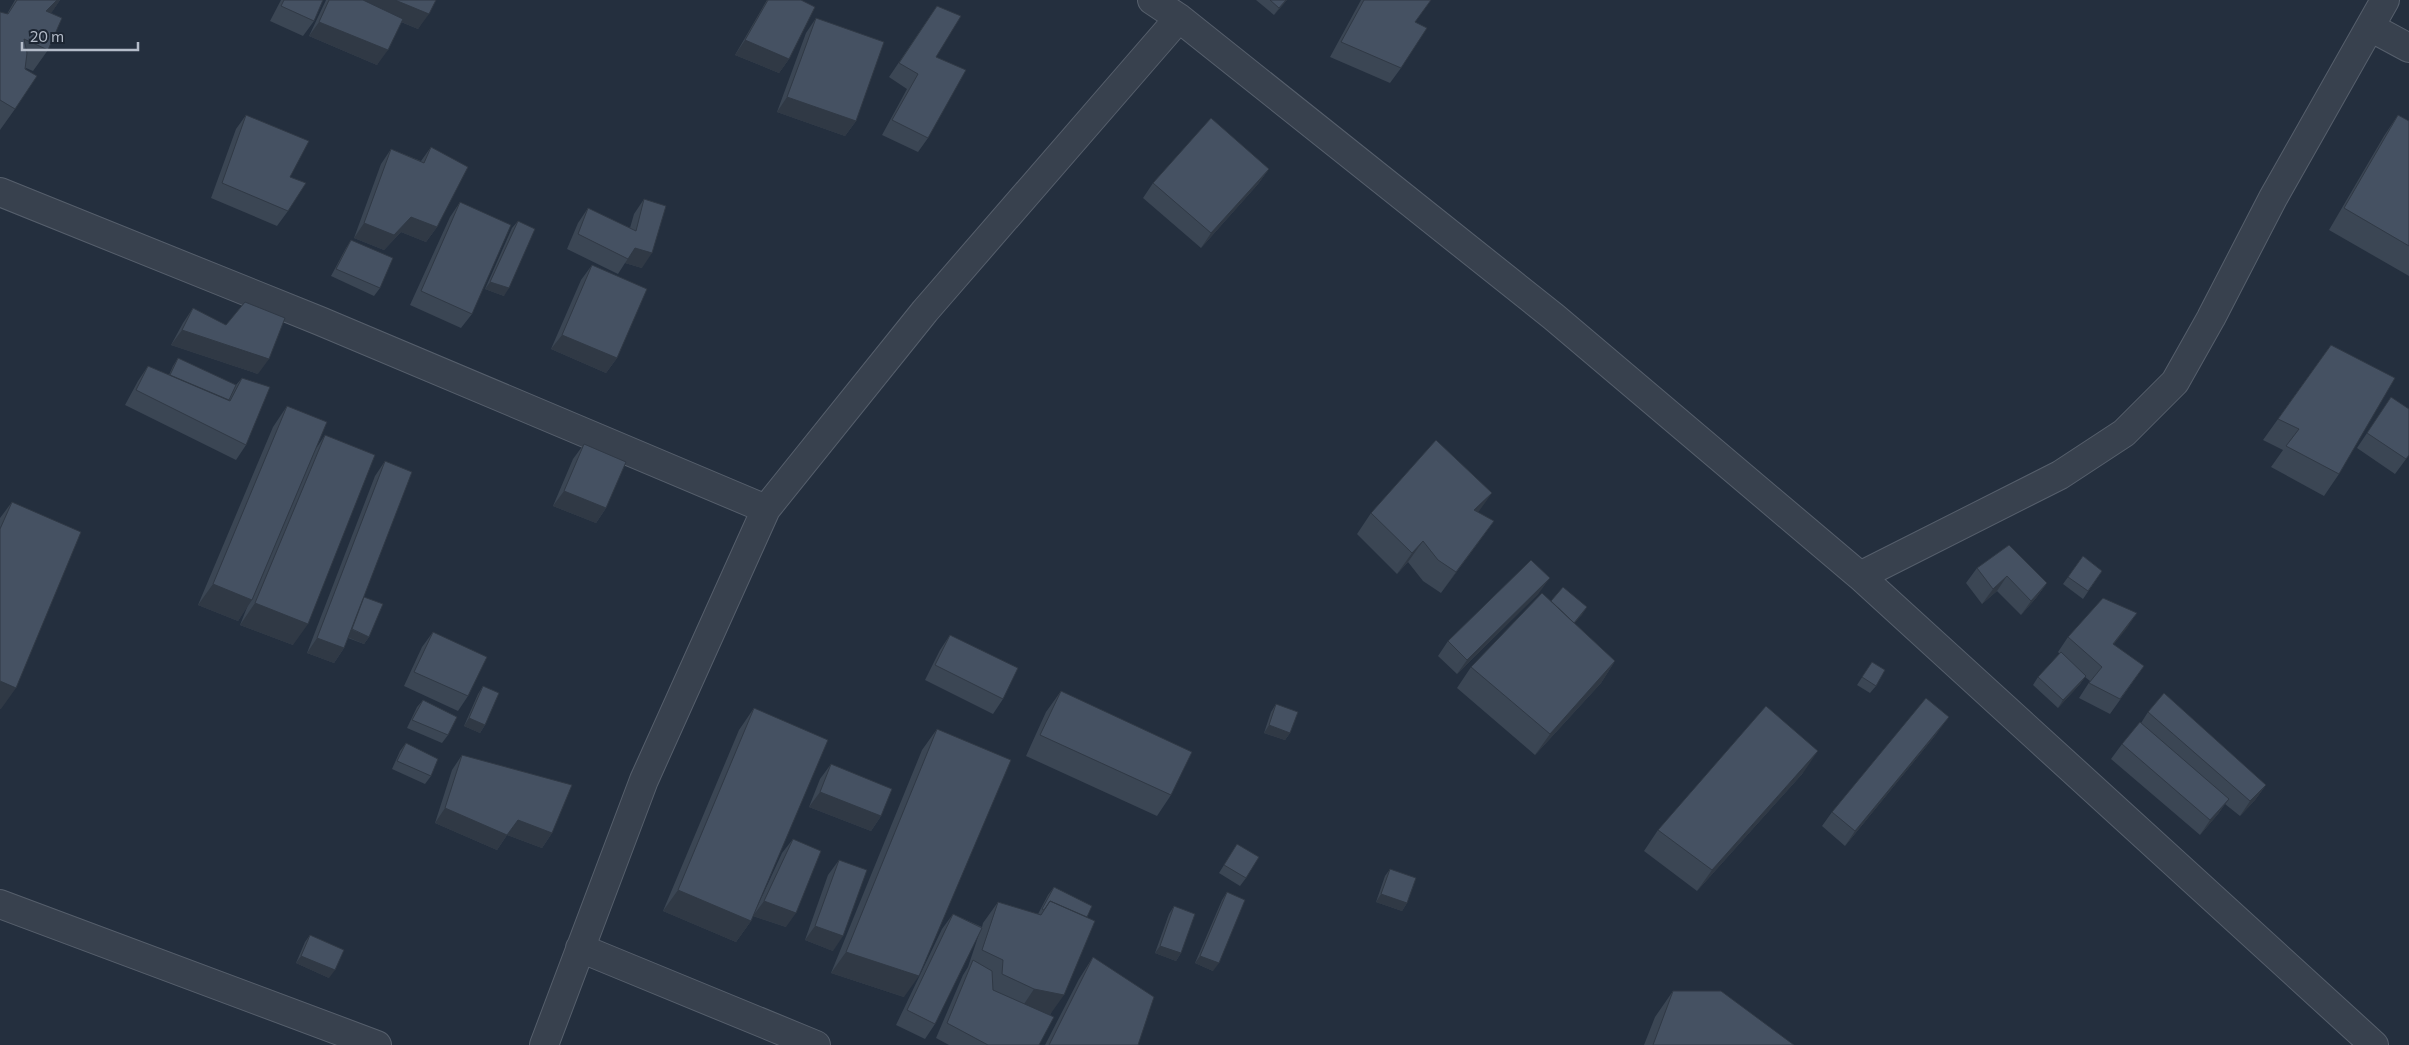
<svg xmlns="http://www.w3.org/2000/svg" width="2409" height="1045" font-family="Commissioner,sans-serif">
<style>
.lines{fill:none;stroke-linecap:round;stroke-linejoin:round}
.minor-casing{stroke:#565f6c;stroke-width:30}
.minor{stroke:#38414e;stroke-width:28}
.wall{fill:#3b4654}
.shaded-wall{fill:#303945}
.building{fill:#455162;stroke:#303945}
</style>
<rect width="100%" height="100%" fill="#242f3e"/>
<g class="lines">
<defs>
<path id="minor" d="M 1152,0 L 1179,18 L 1554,317 L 1860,576 L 2374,1045
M 2370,27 L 2409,48
M 0,192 L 320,321 L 766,509
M 1860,576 L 2060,475 L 2124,433 L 2175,382 L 2211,318 L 2273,198 L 2385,0
M 0,904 L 377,1045
M 580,948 L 816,1045
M 544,1045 L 644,780 L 766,509 L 925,311 L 1179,18"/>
</defs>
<use href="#minor" class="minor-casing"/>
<use href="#minor" class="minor"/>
</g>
<path class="wall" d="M 15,0 L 60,0 L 51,13 L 48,50 L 33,71 L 26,68 L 15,109 L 0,130 L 0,12 L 7,14 Z
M 281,0 L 323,0 L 314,21 L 303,36 L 270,21 Z
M 326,0 L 436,0 L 418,29 L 401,22 L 377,65 L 309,36 Z
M 767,0 L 801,0 L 789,59 L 779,73 L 735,55 Z
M 1256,0 L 1287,0 L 1274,15 Z
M 1361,0 L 1431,0 L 1415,22 L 1401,68 L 1390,83 L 1330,57 Z
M 937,6 L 936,57 L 928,138 L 918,152 L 882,135 L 907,89 L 889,77 Z
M 816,18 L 856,121 L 845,136 L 777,112 L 806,33 Z
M 246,115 L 290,177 L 288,211 L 277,226 L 211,198 L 236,129 Z
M 2398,115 L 2409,121 L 2409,276 L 2329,230 L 2384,136 Z
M 431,147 L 437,227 L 426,242 L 401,232 L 384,250 L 354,238 L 381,164 L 391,149 L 421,161 Z
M 1269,169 L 1258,184 L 1201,248 L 1143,198 L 1153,183 Z
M 644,199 L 642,268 L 625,263 L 618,274 L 567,249 L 578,223 L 588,208 L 630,228 L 634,214 Z
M 460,202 L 472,314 L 461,328 L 410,305 L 450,217 Z
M 518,221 L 504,296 L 485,289 L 512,228 Z
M 351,240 L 380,288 L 374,296 L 331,276 L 346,248 Z
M 592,265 L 617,358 L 606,373 L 551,349 L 581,280 Z
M 193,308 L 258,374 L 171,345 L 183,323 Z
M 2331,345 L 2339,474 L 2324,496 L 2271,467 L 2283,450 L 2263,440 Z
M 178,358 L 236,385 L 242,378 L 246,445 L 236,460 L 125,405 L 138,381 L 148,366 L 169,375 L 173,366 Z
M 2391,397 L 2409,455 L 2395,474 L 2357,448 Z
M 287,406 L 315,450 L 325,435 L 293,645 L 240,625 L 248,605 L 238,621 L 198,605 L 273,427 Z
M 584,444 L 606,508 L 596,523 L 553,506 L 573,459 Z
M 385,461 L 364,597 L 369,637 L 364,644 L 348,638 L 344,648 L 334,663 L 307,653 L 375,476 Z
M 12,502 L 1,709 L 0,709 L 0,518 Z
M 1371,513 L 1478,513 L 1494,521 L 1441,593 L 1423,581 L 1408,562 L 1397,574 L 1357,534 Z
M 2083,556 L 2102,571 L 2083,599 L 2063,584 Z
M 1977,568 L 2047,583 L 2036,598 L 2021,615 L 1997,591 L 1982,604 L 1966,583 Z
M 1539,593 L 1457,674 L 1438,656 L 1448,641 Z
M 1587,607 L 1574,623 L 1615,661 L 1601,683 L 1535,755 L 1457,688 L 1471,667 Z
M 2137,613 L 2113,645 L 2144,666 L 2110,714 L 2079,698 L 2090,681 L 2085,677 L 2080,684 L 2058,708 L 2033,685 L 2038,677 L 2060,654 L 2058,652 L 2068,637 Z
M 433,632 L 468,696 L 458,711 L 404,686 L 422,647 Z
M 950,635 L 1003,699 L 993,714 L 925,680 L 940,650 Z
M 1872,662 L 1876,686 L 1870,693 L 1857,685 Z
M 483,686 L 485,725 L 480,733 L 464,726 L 478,694 Z
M 1061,691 L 1171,795 L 1157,816 L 1026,756 L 1046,712 Z
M 423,700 L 448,735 L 442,743 L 407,728 L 417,707 Z
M 1276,704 L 1290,733 L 1285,740 L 1264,733 L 1271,712 Z
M 754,708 L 751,921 L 736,942 L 663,911 L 739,730 Z
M 2148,712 L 2266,785 L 2255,800 L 2240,816 L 2225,804 L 2218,814 L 2200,835 L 2111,759 L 2122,744 L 2141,723 Z
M 937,729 L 904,997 L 831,973 L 922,750 Z
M 1938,732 L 1845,846 L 1822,826 L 1832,812 Z
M 406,743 L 431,776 L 425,784 L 392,769 L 400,751 Z
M 462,755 L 552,833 L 542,848 L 507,835 L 497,850 L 435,823 L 452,770 Z
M 831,764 L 881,816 L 871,831 L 809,807 L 820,779 Z
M 1803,773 L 1697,891 L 1644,851 L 1658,830 Z
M 793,839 L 786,927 L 753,916 L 782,853 Z
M 1237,844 L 1246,878 L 1240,886 L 1219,873 Z
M 839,860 L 833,951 L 805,940 L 828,875 Z
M 1390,869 L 1407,903 L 1402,911 L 1376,902 L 1385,876 Z
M 1054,887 L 1087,917 L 1039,1045 L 949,1045 L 936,1038 L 963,975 L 968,967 L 981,928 L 935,1024 L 925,1039 L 896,1025 L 942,929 L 953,914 L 982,927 L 983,923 L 998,902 L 1038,914 L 1048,895 Z
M 1227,892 L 1213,971 L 1195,963 L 1222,900 Z
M 1174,906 L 1181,953 L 1176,961 L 1155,953 L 1169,914 Z
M 310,935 L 329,978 L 296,963 L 305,942 Z
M 1093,957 L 1138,1045 L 1045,1045 L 1079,979 Z
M 1673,991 L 1794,1045 L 1644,1045 L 1655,1017 Z"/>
<path class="shaded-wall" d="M 57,0 L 60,0 L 52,12 L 31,32 L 46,11 Z
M 349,0 L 395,0 L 429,14 L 418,29 Z
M 1286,0 L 1287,0 L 1274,15 L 1279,8 Z
M 319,22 L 388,50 L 377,65 L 309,36 Z
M 745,40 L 789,59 L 779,73 L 735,55 Z
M 787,97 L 856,121 L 845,136 L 777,112 Z
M 1269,169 L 1258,184 L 1201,248 L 1211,233 Z
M 411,217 L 437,227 L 426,242 L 401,232 L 384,250 L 354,238 L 364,223 Z
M 635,248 L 652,253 L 642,268 L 625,263 Z
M 490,282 L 509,288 L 504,296 L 485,289 Z
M 182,330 L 269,359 L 258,374 L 171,345 Z
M 562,335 L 617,358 L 606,373 L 551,349 Z
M 564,491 L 606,508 L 596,523 L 553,506 Z
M 1492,493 L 1477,514 L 1474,510 Z
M 1494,521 L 1479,542 L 1441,593 L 1456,572 Z
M 1423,541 L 1408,562 L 1397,574 L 1412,553 Z
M 2007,576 L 1997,591 L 1982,604 L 1993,589 Z
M 1550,578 L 1539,593 L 1457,674 L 1467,660 Z
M 2047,583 L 2036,598 L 2021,615 L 2031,601 Z
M 213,584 L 252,600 L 238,621 L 198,605 Z
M 255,603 L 308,624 L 293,645 L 240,625 Z
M 1587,607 L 1582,615 L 1562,637 L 1567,630 Z
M 2137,613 L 2127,628 L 2102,659 L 2113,644 Z
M 350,629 L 369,637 L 364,644 L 345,636 Z
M 317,638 L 344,648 L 334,663 L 307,653 Z
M 1615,661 L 1601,683 L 1535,755 L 1550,734 Z
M 2086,676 L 2080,684 L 2058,708 L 2063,700 Z
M 0,681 L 16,688 L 1,709 L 0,709 Z
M 1949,717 L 1938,732 L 1845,846 L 1855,831 Z
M 469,718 L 485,725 L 480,733 L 464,726 Z
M 1269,725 L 1290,733 L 1285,740 L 1264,733 Z
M 1818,751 L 1803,773 L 1697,891 L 1712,870 Z
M 2266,785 L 2255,800 L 2240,816 L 2250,801 Z
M 820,792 L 881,816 L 871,831 L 809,807 Z
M 2229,799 L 2218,814 L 2200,835 L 2210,820 Z
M 445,808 L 507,835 L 497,850 L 435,823 Z
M 518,820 L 552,833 L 542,848 L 507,835 Z
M 678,890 L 751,921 L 736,942 L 663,911 Z
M 1381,894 L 1407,903 L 1402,911 L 1376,902 Z
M 764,901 L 796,913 L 786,927 L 753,916 Z
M 815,926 L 843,936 L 833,951 L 805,940 Z
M 1160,946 L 1181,953 L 1176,961 L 1155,953 Z
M 846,952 L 919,976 L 904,997 L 831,973 Z
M 301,956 L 335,970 L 329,978 L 296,963 Z
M 1200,956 L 1219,963 L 1213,971 L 1195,963 Z
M 1034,989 L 1064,995 L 1049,1016 L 1020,1010 Z"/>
<path class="building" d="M 17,0 L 57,0 L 46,11 L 62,18 L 48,50 L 24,39 L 27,53 L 25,69 L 37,76 L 15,109 L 0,100 L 0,12 L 8,14 Z
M 284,0 L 323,0 L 314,21 L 281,6 Z
M 329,0 L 363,0 L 403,19 L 388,50 L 319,22 Z
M 395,0 L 436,0 L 429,14 Z
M 768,0 L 801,0 L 815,7 L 789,59 L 745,40 Z
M 1270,0 L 1286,0 L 1279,8 Z
M 1364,0 L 1431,0 L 1415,22 L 1427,28 L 1401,68 L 1341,42 Z
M 937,6 L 961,16 L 936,57 L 966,70 L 928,138 L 892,120 L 918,74 L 899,63 Z
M 816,18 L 884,42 L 856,121 L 787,97 Z
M 246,115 L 309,141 L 290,177 L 306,183 L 288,211 L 222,183 Z
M 2398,115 L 2409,121 L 2409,246 L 2344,208 Z
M 1211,118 L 1269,169 L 1211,233 L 1153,183 Z
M 431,147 L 468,167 L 437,227 L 411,217 L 394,235 L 364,223 L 391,149 L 424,163 Z
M 644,199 L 666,206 L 652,253 L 635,248 L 628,259 L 578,234 L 588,208 L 636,231 Z
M 460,202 L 511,225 L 472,314 L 421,291 Z
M 518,221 L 535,229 L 509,288 L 490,282 Z
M 351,240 L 393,258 L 380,288 L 336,269 Z
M 592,265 L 647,289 L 617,358 L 562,335 Z
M 245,302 L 285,318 L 269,359 L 182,330 L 193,308 L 226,325 Z
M 2331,345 L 2395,378 L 2339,474 L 2286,446 L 2299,429 L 2278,419 Z
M 178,358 L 236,385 L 229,400 L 170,375 Z
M 148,366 L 230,401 L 242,378 L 270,387 L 246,445 L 136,390 Z
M 2391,397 L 2409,409 L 2409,455 L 2406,459 L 2367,433 Z
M 287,406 L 327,422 L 252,600 L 213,584 Z
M 325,435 L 375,455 L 308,624 L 255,603 Z
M 1436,440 L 1492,493 L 1474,510 L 1494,521 L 1456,572 L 1438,560 L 1423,541 L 1412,553 L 1371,513 Z
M 584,444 L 626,462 L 606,508 L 564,491 Z
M 385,461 L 412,472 L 344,648 L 317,638 Z
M 12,502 L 81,532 L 16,688 L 0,681 L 0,529 Z
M 2009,545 L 2047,583 L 2031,601 L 2007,576 L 1993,589 L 1977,568 Z
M 2083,556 L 2102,571 L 2088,591 L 2068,577 Z
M 1531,560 L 1550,578 L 1467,660 L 1448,641 Z
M 1563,587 L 1587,607 L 1574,623 L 1551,601 Z
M 1542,593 L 1615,661 L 1550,734 L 1471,667 Z
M 364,597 L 383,604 L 369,637 L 352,629 Z
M 2103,598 L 2137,613 L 2113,644 L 2144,666 L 2120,699 L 2089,683 L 2102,667 L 2068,637 Z
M 433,632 L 487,657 L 468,696 L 414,672 Z
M 950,635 L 1018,668 L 1003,699 L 935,665 Z
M 2061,652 L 2086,676 L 2063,700 L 2038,677 Z
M 1872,662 L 1885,670 L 1876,686 L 1862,677 Z
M 483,686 L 499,693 L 485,725 L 469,718 Z
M 1061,691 L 1192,752 L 1171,795 L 1040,735 Z
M 2164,693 L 2266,785 L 2250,801 L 2148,712 Z
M 1926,698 L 1949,717 L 1855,831 L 1832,812 Z
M 423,700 L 457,717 L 448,735 L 412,720 Z
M 1276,704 L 1298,712 L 1290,733 L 1269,725 Z
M 1766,706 L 1818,751 L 1712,870 L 1658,830 Z
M 754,708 L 828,740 L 751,921 L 678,890 Z
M 2140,722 L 2229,799 L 2210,820 L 2122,744 Z
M 937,729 L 1011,760 L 919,976 L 846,952 Z
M 406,743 L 438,759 L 431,776 L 397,761 Z
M 462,755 L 572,785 L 552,833 L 518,820 L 507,835 L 445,808 Z
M 831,764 L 892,789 L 881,816 L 820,792 Z
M 793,839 L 821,851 L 796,913 L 764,901 Z
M 1237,844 L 1259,857 L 1246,878 L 1224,865 Z
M 839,860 L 867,870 L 843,936 L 815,926 Z
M 1390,869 L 1416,878 L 1407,903 L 1381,894 Z
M 1054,887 L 1092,906 L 1087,917 L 1050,901 L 1044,910 L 1042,909 Z
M 1227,892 L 1245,900 L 1219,963 L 1200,956 Z
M 1050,901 L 1095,921 L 1064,995 L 1034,989 L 1002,974 L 1003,960 L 982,950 L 998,902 L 1041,915 Z
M 1174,906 L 1195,914 L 1181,953 L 1160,946 Z
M 953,914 L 982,928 L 935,1024 L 907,1010 Z
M 310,935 L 344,950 L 335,970 L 301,956 Z
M 1093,957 L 1154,997 L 1138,1045 L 1049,1045 Z
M 973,960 L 992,971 L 993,990 L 1054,1017 L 1039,1045 L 988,1045 L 947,1023 Z
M 1673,991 L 1721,991 L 1794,1045 L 1653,1045 Z"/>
<path d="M22 42v8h116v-8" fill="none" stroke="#b4bcc9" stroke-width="2.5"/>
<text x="30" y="42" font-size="15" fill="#b4bcc9" stroke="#1d2633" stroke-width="4" paint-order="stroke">20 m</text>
</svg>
